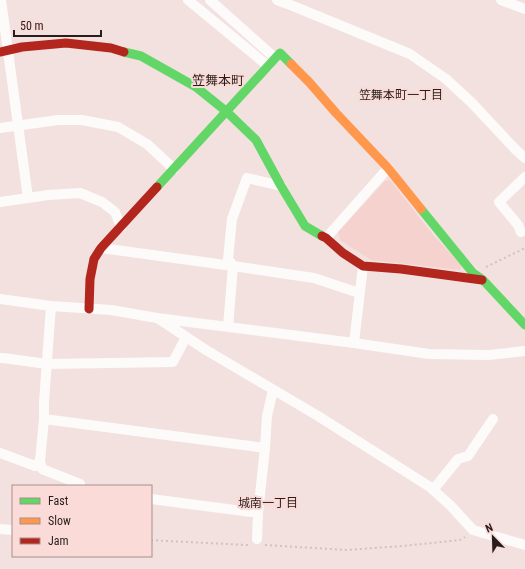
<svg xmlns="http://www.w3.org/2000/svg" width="525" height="569" font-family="'Roboto Condensed','Noto Sans JP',sans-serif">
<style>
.green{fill:#f5d2ce}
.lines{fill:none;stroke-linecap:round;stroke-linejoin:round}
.path{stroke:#cac4c3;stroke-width:2;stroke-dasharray:2 3;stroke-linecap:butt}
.street{stroke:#fdfafa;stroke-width:10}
.fast{stroke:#63d668;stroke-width:9}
.slow{stroke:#ff974d;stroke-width:9}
.jam{stroke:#b3261e;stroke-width:9}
.labels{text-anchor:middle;stroke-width:4;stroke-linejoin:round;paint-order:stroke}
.neighbourhood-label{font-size:12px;fill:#281d1c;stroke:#fadbd7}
.quarter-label{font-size:13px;fill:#281d1c;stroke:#fadbd7}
</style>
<rect width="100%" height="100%" fill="#f2e1df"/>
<path class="green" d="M 390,180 L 433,235 L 462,266 L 460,270 L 371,260 L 340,240 L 338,232 L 385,181 Z"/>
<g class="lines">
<path class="path" d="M 486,267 L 525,248
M 151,540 L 166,541 L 248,545
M 265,545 L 347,550 L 402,546 L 460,540 L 465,537"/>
<path class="street" d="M 1,0 L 28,198
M 188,0 L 268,66
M 210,0 L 275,58
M 277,0 L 293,6 L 410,54 L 446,79 L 472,103 L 516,150 L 525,158
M 501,0 L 525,9
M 0,128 L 58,120 L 82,120 L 118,127 L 147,144 L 174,169
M 0,202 L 48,195 L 80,193 L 102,202 L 115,212 L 121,227
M 521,232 L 518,225 L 499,202 L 525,177
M 326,238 L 388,168
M 101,248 L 233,266 L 314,278 L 359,293
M 0,299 L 51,306 L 111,310 L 157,318 L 354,343 L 429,354 L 489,355 L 525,351
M 51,306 L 44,402 L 44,419 L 265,448
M 159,319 L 206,350 L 318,416 L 430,487 L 451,506 L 473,530 L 525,545
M 228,327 L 233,266 L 228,259 L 232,219 L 247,178 L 281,186
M 354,343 L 363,266
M 0,358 L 3,358 L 47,364 L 173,362 L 186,337
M 0,453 L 35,466 L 40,461 L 44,419
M 40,461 L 42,469 L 80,484
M 433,490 L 458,459 L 468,456 L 493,419
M 151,499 L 258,513 L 265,448 L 267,416 L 273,390
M 0,529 L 13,530
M 257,539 L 258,513"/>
<path class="fast" d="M 124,52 L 141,56 L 196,87 L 227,112 L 256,140 L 281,186 L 305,226 L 322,236
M 157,187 L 280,53 L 291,64
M 421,209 L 473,273 L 483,280 L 525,325"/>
<path class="slow" d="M 291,64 L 309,82 L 336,113 L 388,168 L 421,209"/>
<path class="jam" d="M 0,52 L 22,47 L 66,43 L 111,48 L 124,52
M 322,236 L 326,238 L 343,253 L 363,266 L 401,269 L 482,280
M 89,309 L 90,279 L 94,259 L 101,248 L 157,187"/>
</g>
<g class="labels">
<g class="neighbourhood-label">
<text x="401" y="99">笠舞本町一丁目</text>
<text x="268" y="507">城南一丁目</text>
</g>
<g class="quarter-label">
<text x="218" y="85">笠舞本町</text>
</g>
</g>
<rect x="12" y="485" width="140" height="72" fill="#fadbd7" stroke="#a68f8c"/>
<rect x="20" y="498" width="20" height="6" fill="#63d668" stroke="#a68f8c"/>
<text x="48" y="505" font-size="12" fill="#281d1c">Fast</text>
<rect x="20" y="518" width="20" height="6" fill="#ff974d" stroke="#a68f8c"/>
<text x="48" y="525" font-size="12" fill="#281d1c">Slow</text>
<rect x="20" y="538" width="20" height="6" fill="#b3261e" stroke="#a68f8c"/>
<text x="48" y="545" font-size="12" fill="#281d1c">Jam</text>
<g transform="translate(493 537) rotate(337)" stroke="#fadbd7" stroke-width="3" paint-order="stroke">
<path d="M0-3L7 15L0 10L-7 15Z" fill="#281d1c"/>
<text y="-6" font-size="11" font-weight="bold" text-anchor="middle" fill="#281d1c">N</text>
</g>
<path d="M14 30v6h87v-6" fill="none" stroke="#281d1c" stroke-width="2"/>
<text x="20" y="30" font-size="12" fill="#281d1c" stroke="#fadbd7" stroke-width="3" paint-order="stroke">50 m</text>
</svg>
